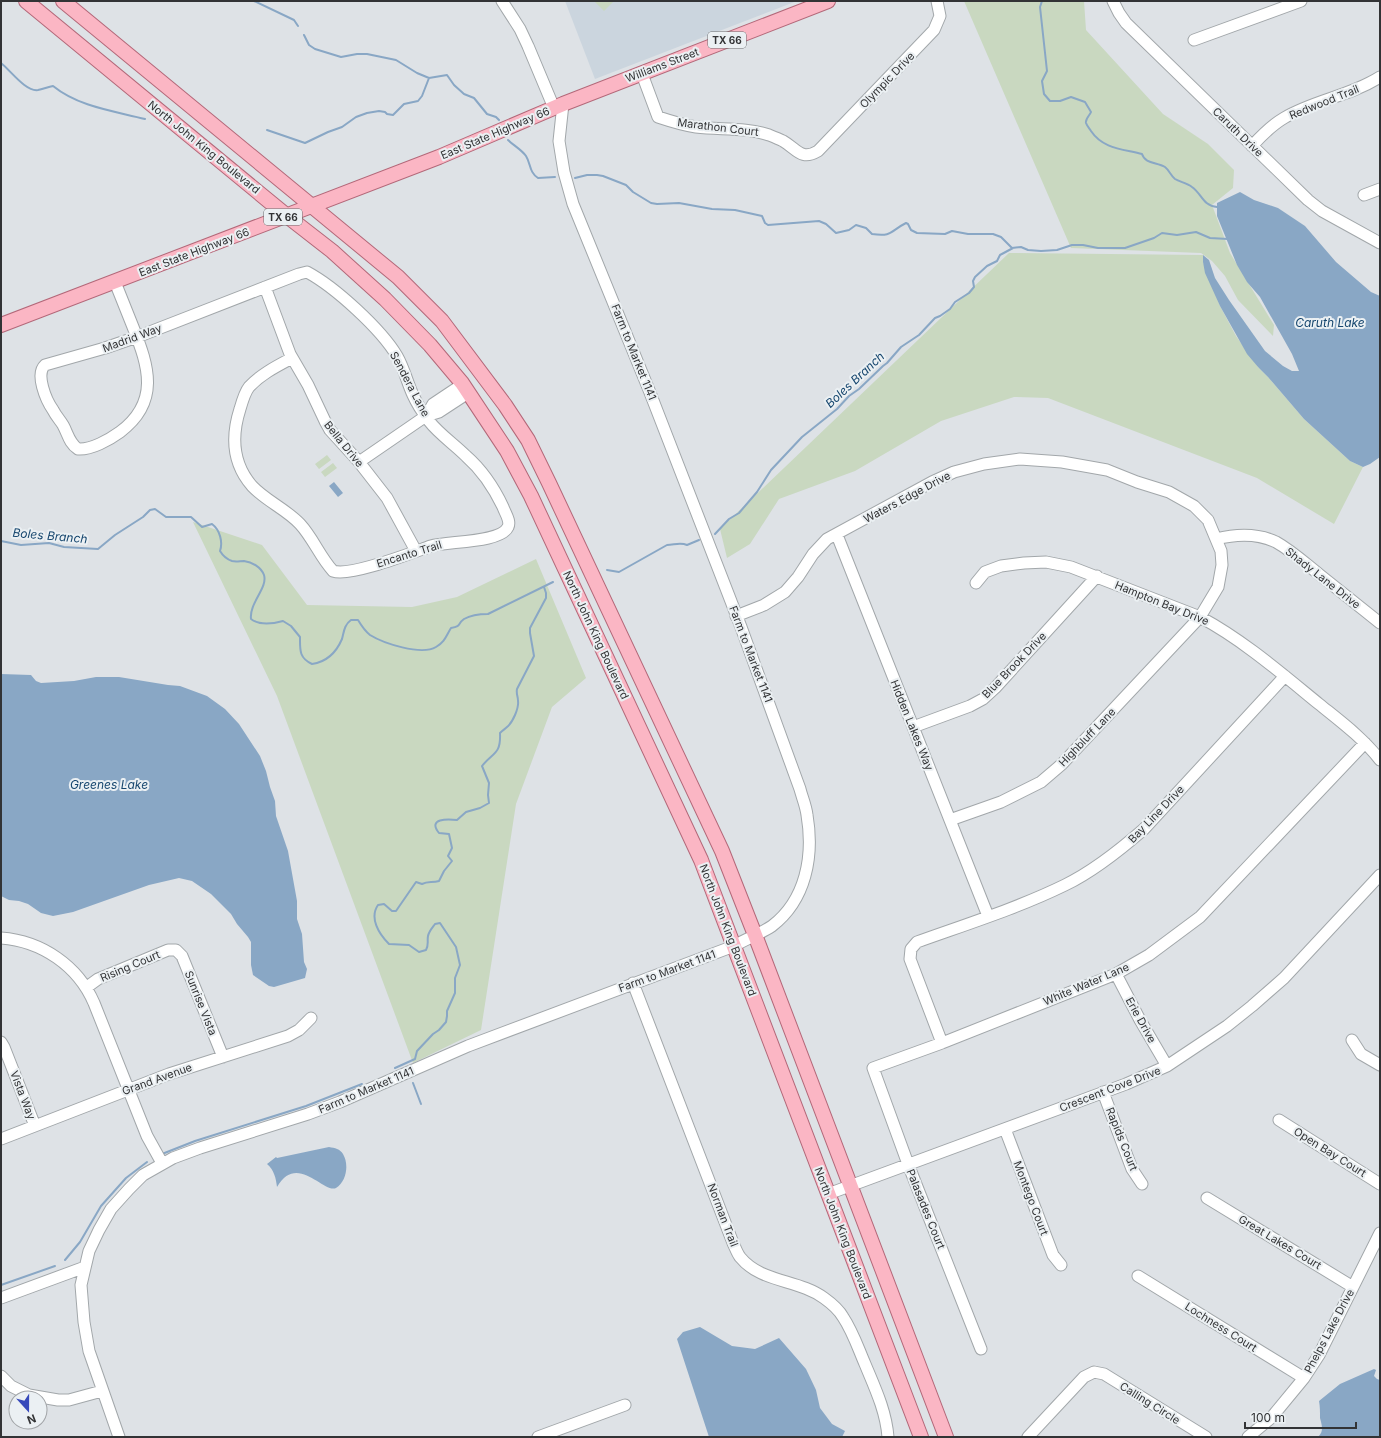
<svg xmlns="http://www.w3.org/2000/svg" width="1381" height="1438" font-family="Inter,sans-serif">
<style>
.built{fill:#cbd5de}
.green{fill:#c9d8c0}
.water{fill:#89a7c5}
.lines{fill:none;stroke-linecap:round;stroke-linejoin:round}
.stream{stroke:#89a7c5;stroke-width:2}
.minor-casing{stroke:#a2a7aa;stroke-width:13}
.major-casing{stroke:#b36879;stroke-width:16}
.minor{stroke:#fff;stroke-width:11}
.major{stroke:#fbb6c4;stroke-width:14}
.labels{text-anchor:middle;stroke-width:4;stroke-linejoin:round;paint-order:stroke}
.shield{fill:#ebf0f3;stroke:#6a6c6e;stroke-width:1}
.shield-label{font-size:10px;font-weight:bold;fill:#323335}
.street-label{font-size:11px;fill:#323335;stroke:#ebf0f3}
.water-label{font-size:12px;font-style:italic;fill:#16466e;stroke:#ebf0f3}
</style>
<rect width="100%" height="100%" fill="#dee2e6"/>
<path class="built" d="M 565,1 L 797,1 L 595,79 Z"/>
<path class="green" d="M 594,1 L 614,1 L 604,11 Z
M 964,1 L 1084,1 L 1086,30 L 1163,114 L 1208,144 L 1234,170 L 1233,188 L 1212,205 L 1230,253 L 1274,325 L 1273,336 L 1238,300 L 1225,276 L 1212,261 L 1201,253 L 1071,248 Z
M 1009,253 L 1203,255 L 1203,262 L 1220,306 L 1236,336 L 1258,367 L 1268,377 L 1304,419 L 1350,461 L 1363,467 L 1334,524 L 1257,478 L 1048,398 L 1014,397 L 941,421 L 855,471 L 779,499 L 750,544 L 727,558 L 720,529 Z
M 327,455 L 331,460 L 319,469 L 315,464 Z
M 333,463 L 337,468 L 325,477 L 321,472 Z
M 193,522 L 262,545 L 307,605 L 412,607 L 457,597 L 536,559 L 586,678 L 552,707 L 516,804 L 481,1030 L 413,1063 L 277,696 Z"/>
<path class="water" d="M 1240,192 L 1254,200 L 1278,208 L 1305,226 L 1336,262 L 1371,292 L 1380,296 L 1380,457 L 1370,464 L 1363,467 L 1350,461 L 1304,419 L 1268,377 L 1258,367 L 1247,354 L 1220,306 L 1205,273 L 1203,262 L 1203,255 L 1209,260 L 1215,278 L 1229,300 L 1265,351 L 1283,366 L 1292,371 L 1299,371 L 1292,354 L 1260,297 L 1247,282 L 1237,265 L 1217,216 L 1217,203 Z
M 334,482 L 343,493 L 338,497 L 329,486 Z
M 1,674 L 31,675 L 36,681 L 41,683 L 74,681 L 96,677 L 119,677 L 168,685 L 180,686 L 207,696 L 225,709 L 239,724 L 260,756 L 266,771 L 270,787 L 275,801 L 276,816 L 288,851 L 297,901 L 297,919 L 302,934 L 304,962 L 307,969 L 305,978 L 274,987 L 269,986 L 253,975 L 251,965 L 251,942 L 248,937 L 237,924 L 231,914 L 211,894 L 192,881 L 179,878 L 149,885 L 73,912 L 53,916 L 41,913 L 28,904 L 19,901 L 9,900 L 1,896 Z
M 329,1147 C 335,1148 340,1149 343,1154 C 349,1164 347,1181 336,1188 C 324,1194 297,1152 277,1187 C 276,1178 274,1170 267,1164 L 276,1157 L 277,1158 Z
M 700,1327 L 732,1346 L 755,1349 L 779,1338 L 806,1369 L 816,1390 L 820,1408 L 832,1424 L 845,1431 L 842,1437 L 709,1437 L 677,1339 L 683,1332 Z
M 1374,1369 L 1376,1370 L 1374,1376 L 1377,1379 L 1380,1380 L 1380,1437 L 1318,1437 C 1324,1431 1322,1426 1320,1418 C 1320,1412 1320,1406 1319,1401 L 1340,1384 Z"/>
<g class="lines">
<path class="stream" d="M 254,1 L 294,20 L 298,26
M 1042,1 L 1040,7 L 1047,71 L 1042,81 L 1044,94 L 1050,101 L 1060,101 L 1071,97 L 1085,102 L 1091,112 C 1090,115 1085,119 1086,123 C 1087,126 1090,129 1091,131 C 1103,149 1123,149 1142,154 C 1145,164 1157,162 1165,167 C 1169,170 1171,176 1175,179 C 1180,182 1187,183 1192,187 C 1202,194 1203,206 1217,207
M 304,35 L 309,45 L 315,49 L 341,57 L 357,54 L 367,54 L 396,60 L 417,73 L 429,78 L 447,75 L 454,85 L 464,94 L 474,98 L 487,114 L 496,117 L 499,120
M 1,63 C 11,71 26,92 38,90 C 43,89 48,87 53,86 C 79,107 114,111 145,119
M 267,130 L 305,143 L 328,132 L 342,127 L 356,117 L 367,113 L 379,111 L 385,112 L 387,114 L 393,115 L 404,104 L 418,101 L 422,96 L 429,78
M 508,140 C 513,145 522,150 526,156 C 531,164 529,172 538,178 L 555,177
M 575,178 L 587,175 L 597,175 L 603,176 L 626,185 L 633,192 L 651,203 L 657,204 L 679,203 L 712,209 L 735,210 L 762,216 L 765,223 L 768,225 L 819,221 L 826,224 L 836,233 L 849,230 L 856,225 L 866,228 L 872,234 C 893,237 890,231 906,223 L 908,224 L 911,230 L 917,233 L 945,234 L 952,231 L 968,234 L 993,234 L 1001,237 L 1012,248 L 1021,247 L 1028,250 L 1041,251 L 1057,250 L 1072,245 L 1083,245 L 1098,248 L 1125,248 L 1154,238 L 1162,233 L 1177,235 L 1196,232 L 1210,238 L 1228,239
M 715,534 L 729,519 L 739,513 L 757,492 L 771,470 L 802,437 L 837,409 L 849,396 L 859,389 L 883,366 L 887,363 L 901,347 L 919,335 L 935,318 L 940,316 L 950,309 L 955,302 L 969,293 L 974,287 L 973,281 L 975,277 L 987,266 L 997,261 L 1000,255 L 1013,248
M 1,541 L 21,545 L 49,543 L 64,547 L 98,549 L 115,535 L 143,517 L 150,510 L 155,509 L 166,517 L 191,517 L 202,527 L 212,524 C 220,530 223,542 220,551 C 223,556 226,559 232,561 C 236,562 240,561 244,561 C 252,562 261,567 264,575 C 268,588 249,603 251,619 C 260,626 272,624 283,621 L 291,626 L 300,637 C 300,650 299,658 312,664 C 326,662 336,653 342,639 C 344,632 344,625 351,620 L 358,620 C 361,625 365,631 370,635 C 383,643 421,656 436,647 C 445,642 446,636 451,628 C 462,626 457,624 464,619 C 471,615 480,614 488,614 L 553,582
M 607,570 L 619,572 L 667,545 C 674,545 680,542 687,545 L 699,540
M 395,1068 L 415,1059 L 417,1051 L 433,1034 L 439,1030 L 446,1022 L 447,1016 L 447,1011 L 455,993 L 455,978 L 460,965 L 456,947 L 440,923 L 435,924 C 433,927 429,931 428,936 C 427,941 429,945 426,950 L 419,952 L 409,945 L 389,944 C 379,934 369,918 378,905 L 384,904 L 392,911 L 396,911 L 416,882 L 422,884 C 428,881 432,883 439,881 L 444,871 L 452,861 L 448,856 L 452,848 L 449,834 L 439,833 C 427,818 448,819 457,820 L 466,812 L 480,808 L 489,803 L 488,795 L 489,783 L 482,766 C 493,752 501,755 500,733 C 503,730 505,729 507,727 C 513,722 519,708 518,701 C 518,696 516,694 517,689 L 534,656 L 530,633 L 530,628 L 546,598 L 546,593 L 544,587
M 413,1083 L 421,1104
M 162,1154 L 195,1141 L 306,1106 L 362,1084
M 65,1260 L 80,1242 L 101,1206 L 126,1178 L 147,1162
M 1,1285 L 55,1266"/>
<defs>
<path id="minor" d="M 502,1 L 520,29 L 528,46 L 554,108
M 1113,1 L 1119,13 L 1126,23 L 1308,200 L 1322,211 L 1380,243
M 1194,40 L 1301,1
M 642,74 L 658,117 C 670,121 683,125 696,127 C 721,130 745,127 769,135 C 774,137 779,139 783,141 C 797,149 801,161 818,151 L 934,30 L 940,16 L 937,1
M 1252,146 C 1262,135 1272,125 1284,118 C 1314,100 1350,96 1380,77
M 1364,195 L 1380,189
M 115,282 C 121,297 127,312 133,327 C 149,367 160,402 120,432 C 109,440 91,450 78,449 C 69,443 68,434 63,425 C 60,420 56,416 53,410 C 46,400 35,374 45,365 L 105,348 L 137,337 L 299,274 L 307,272 C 335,287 381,329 397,356 C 404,368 407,382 413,395 C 417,404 423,413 429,421 C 439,434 454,444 466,456 C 482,470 494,488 503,507 C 505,513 511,521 508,527 C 501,543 447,541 431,546 C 411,553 351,577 333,571 C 320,557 313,538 300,524 C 286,509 266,501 252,486 C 232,463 231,437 240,409 C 242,402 245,392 249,387 C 261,374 277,366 292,358
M 265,287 L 290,354 L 308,385 L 325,421 L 330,430 L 359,462 L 387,498 L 416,551
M 463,384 L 433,404 L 426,416 L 439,412 L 468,393
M 359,462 L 426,416
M 837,535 L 988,916
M 1216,539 C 1236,534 1257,533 1276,542 C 1292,551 1306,564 1320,575 C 1340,591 1360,607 1380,623
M 976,583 L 985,572 L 1001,566 L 1024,563 L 1046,562 L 1071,567 L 1200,617 C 1243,640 1281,673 1319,704 C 1340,721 1363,738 1380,760
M 736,616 L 764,605 L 785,592 L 798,577 L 813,554 L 827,539 L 932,482 L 954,472 L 984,464 L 1020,459 L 1062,462 L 1107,470 L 1137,482 L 1169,492 L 1194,506 L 1208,520 L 1221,551 L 1222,565 L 1218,587 L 1200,617 L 1062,764 L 1041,782 L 1001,802 L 950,820
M 913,727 L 970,706 L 983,699 L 995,688 L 1097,576
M 1,938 C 42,941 78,966 94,1003 L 147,1136 L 162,1163
M 1116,974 L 1140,1020 L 1167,1066
M 633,983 L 733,1243 C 735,1247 737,1253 740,1257 C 761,1283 798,1279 824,1298 C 831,1303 839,1310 843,1317 C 853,1332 858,1348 865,1364 C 875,1388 886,1411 888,1437
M 87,987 L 98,979 L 168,950 L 176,950 L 182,956 L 223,1057
M 1352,1040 L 1361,1054 L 1380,1065
M 1,1042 L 4,1047 L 35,1126
M 942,1043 L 910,959 L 911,949 L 917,942 C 967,924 1018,908 1065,885 C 1094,871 1120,850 1144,829 L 1285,676
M 1103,1092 L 1132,1169 L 1142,1184
M 1279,1120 L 1380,1184
M 1005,1129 L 1053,1255 L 1061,1265
M 1,1139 L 169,1074 L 288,1036 L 299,1030 L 311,1018
M 828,1194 L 1126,1084 L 1167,1066 L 1227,1026 L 1252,1006 L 1284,978 L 1380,875
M 1207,1198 L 1353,1287
M 1138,1276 L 1304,1378
M 1,1298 L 85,1267
M 981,1349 L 908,1164 L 873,1068 L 942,1043 L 1116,974 L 1149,955 L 1200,917 L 1365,743
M 1,1376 L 11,1386 L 29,1395 L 58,1400 L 69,1400 L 102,1391
M 119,1437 L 89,1351 L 84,1322 L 81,1285 L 89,1251 L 99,1230 L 111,1209 L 129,1189 L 143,1175 L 173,1158 L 200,1148 L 308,1114 L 340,1102 L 468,1046 L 734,946 C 746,939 760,934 772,926 C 806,900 814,856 807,815 C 806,806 802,797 800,789 L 741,627 L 649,390 L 573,204 L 564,172 L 559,141 L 563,104
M 538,1437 L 625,1405
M 1028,1437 L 1084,1377 L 1094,1372 L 1104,1374 L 1206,1437
M 1248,1437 L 1271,1418 L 1304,1378 L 1319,1355 L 1380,1233"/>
<path id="major" d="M 26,1 L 287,216 L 332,251 L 385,299 L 430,345 L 462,383 L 507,451 L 531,496 L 701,860 L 921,1437
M 63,1 L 398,277 L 442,321 L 505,405 L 528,440 L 549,483 L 722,851 L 755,935 L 946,1437
M 1,325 L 439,157 L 563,104 L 828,1"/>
</defs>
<use href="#minor" class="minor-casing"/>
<use href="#major" class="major-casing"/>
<use href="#minor" class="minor"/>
<use href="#major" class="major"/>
</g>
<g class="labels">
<g class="shield">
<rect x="708" y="32" width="38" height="16" rx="3"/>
<rect x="264" y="209" width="38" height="16" rx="3"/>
</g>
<g class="shield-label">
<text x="727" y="44">TX 66</text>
<text x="283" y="221">TX 66</text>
</g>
<g class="street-label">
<text transform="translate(662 65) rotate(-21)" y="4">Williams Street</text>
<text transform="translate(887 80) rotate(-46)" y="4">Olympic Drive</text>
<text transform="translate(1324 102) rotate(-22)" y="4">Redwood Trail</text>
<text transform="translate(718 127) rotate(7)" y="4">Marathon Court</text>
<text transform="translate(1238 132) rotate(44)" y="4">Caruth Drive</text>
<text transform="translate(495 133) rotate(-23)" y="4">East State Highway 66</text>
<text transform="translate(204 147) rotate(39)" y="4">North John King Boulevard</text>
<text transform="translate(194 252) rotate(-21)" y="4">East State Highway 66</text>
<text transform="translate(132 338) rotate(-20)" y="4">Madrid Way</text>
<text transform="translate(634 352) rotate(68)" y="4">Farm to Market 1141</text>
<text transform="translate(410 384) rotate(62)" y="4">Sendera Lane</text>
<text transform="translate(344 444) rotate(51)" y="4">Bella Drive</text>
<text transform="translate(907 497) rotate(-28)" y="4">Waters Edge Drive</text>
<text transform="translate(409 554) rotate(-17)" y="4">Encanto Trail</text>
<text transform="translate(1323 578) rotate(38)" y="4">Shady Lane Drive</text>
<text transform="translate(1162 603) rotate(22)" y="4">Hampton Bay Drive</text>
<text transform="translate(596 635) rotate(65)" y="4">North John King Boulevard</text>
<text transform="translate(751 654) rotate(69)" y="4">Farm to Market 1141</text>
<text transform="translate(1014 665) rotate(-46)" y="4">Blue Brook Drive</text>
<text transform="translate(912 725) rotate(68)" y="4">Hidden Lakes Way</text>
<text transform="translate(1087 737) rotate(-46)" y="4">Highbluff Lane</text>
<text transform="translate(1156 814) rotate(-46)" y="4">Bay Line Drive</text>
<text transform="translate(728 930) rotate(69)" y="4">North John King Boulevard</text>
<text transform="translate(130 966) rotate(-23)" y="4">Rising Court</text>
<text transform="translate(667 971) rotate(-20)" y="4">Farm to Market 1141</text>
<text transform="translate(1086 984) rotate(-23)" y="4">White Water Lane</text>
<text transform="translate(201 1003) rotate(68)" y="4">Sunrise Vista</text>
<text transform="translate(1141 1020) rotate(61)" y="4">Erie Drive</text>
<text transform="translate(157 1079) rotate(-20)" y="4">Grand Avenue</text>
<text transform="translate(1110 1089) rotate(-21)" y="4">Crescent Cove Drive</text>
<text transform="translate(366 1090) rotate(-23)" y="4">Farm to Market 1141</text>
<text transform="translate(23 1095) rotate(69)" y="4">Vista Way</text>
<text transform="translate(1122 1139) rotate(68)" y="4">Rapids Court</text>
<text transform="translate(1330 1152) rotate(32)" y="4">Open Bay Court</text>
<text transform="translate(1031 1198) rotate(69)" y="4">Montego Court</text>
<text transform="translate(926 1209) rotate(68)" y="4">Palasades Court</text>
<text transform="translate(723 1215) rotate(69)" y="4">Norman Trail</text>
<text transform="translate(843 1233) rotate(69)" y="4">North John King Boulevard</text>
<text transform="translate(1280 1242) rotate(31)" y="4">Great Lakes Court</text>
<text transform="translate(1221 1327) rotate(32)" y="4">Lochness Court</text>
<text transform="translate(1329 1331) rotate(-62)" y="4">Phelps Lake Drive</text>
<text transform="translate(1150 1403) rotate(32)" y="4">Calling Circle</text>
</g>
<g class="water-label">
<text x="1330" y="327">Caruth Lake</text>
<text transform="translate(855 380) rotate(-43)" y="4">Boles Branch</text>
<text transform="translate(50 536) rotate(5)" y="4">Boles Branch</text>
<text x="109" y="789">Greenes Lake</text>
</g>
</g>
<rect width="1381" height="1438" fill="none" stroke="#323335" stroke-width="4"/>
<g transform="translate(28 1410) rotate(159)"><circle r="19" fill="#ebf0f3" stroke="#a1a4a7"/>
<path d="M0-3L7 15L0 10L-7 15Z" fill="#3749bb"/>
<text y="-6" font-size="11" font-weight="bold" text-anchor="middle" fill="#323335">N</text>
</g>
<path d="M1245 1422v6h111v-6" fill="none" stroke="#323335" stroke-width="2"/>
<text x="1251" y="1422" font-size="12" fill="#323335" stroke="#ebf0f3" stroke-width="3" paint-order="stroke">100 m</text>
</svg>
